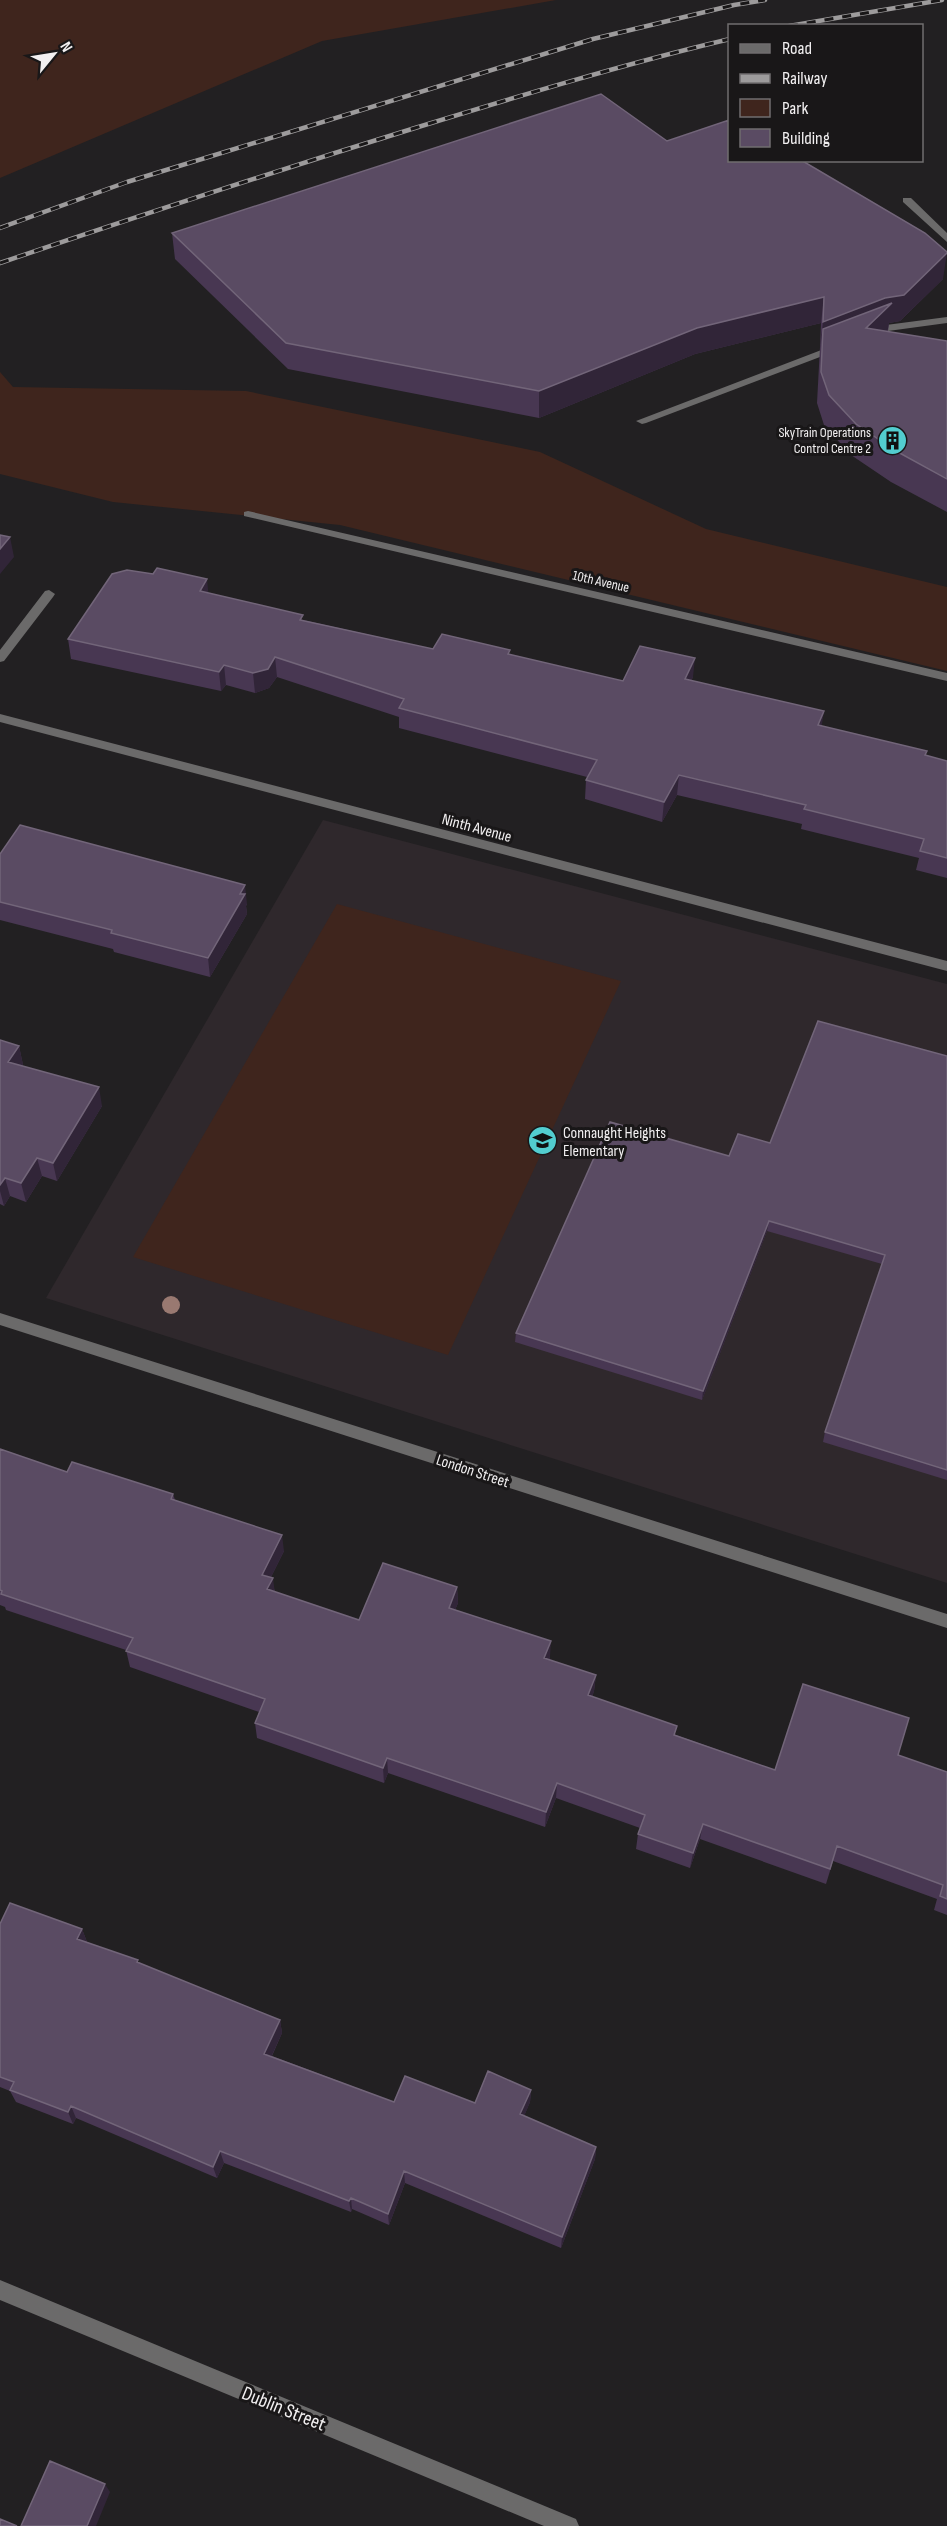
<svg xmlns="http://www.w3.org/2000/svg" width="947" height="2526" font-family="'Sofia Sans Condensed',sans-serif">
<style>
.built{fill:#2f282c}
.green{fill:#3f251d}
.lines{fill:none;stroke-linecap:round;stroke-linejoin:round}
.lane{fill:#6b6a6a;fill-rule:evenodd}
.street{fill:#6b6a6a;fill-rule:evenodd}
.rail-casing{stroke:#9d9b9c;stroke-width:4.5}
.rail{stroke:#191718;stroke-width:3;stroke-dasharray:9;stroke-linecap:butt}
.tree{fill:#997971}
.wall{fill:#483752}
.shaded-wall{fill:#312538}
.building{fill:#5a4b63;stroke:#726579;stroke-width:1.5}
.labels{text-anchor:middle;stroke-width:6;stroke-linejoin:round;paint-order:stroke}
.far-poi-label{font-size:14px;fill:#f2f0f1;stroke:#191718;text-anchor:end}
.far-street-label{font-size:14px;fill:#f2f0f1;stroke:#191718}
.street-label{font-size:16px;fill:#f2f0f1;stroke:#191718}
.poi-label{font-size:16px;fill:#f2f0f1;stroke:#191718;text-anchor:start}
.near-street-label{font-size:20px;fill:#f2f0f1;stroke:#191718}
</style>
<rect width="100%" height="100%" fill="#222022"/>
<path class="built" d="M 323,820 L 947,984 L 947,1583 L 46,1298 Z"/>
<path class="green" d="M 0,0 L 556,0 L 322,41 L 0,178 Z
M 0,372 L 13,387 L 246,391 L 540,452 L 706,529 L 947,587 L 947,671 L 340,525 L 113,502 L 0,474 Z
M 337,904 L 621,981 L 448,1355 L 133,1257 Z"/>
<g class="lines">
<path class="lane" d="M 903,198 L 911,198 L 947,233 L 947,242 L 903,202 Z
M 947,317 L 947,323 L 888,331 L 871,337 L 866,334 L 886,325 Z
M 837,344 L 841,345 L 841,349 L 646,423 L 642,424 L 636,421 Z"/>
<path class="street" d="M 248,511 L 947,673 L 947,681 L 244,516 L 244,512 Z
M 49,590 L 55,594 L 53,597 L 4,661 L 0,662 L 0,650 L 45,591 Z
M 0,714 L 947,961 L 947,971 L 0,722 Z
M 0,1313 L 947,1614 L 947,1628 L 0,1325 Z
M 0,2280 L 576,2519 L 579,2526 L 544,2526 L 0,2300 Z"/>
<defs>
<path id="rail" d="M 789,26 L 942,0
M 0,228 L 127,182 L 593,39 L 734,5 L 765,0
M 0,263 C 138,216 276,171 415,128 C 519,96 624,64 730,39"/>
</defs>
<use href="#rail" class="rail-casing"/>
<use href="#rail" class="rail"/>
</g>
<circle class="tree" cx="171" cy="1305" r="9"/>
<path class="wall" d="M 667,141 L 943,279 L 900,321 L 889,323 L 888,332 L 947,341 L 947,512 L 891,482 L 851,455 L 824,425 L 817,403 L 820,347 L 820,348 L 821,323 L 695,354 L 539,418 L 288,369 L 175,259 L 172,233 Z
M 153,574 L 208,593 L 303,620 L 433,649 L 510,655 L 623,681 L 693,677 L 691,681 L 821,726 L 947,761 L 947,878 L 916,870 L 919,858 L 801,829 L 802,824 L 677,795 L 662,822 L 585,799 L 586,780 L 587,777 L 399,728 L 399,717 L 277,677 L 269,688 L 255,693 L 226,685 L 221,691 L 71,659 L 68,639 Z
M 0,854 L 247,904 L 246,906 L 247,914 L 210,977 L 114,952 L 113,949 L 0,920 Z
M 0,1040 L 19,1046 L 23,1065 L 22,1066 L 102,1106 L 57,1181 L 42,1176 L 26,1202 L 10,1196 L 4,1206 L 0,1204 Z
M 947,1056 L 947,1480 L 823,1442 L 825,1432 L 882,1264 L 767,1231 L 702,1400 L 515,1342 L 516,1333 L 729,1156 L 770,1143 Z
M 0,1449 L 67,1472 L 173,1494 L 175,1500 L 284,1551 L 271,1577 L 275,1592 L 359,1620 L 457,1587 L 458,1603 L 455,1610 L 550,1657 L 549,1660 L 596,1675 L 594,1691 L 592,1697 L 676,1735 L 775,1770 L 898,1755 L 947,1772 L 947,1915 L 934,1910 L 937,1899 L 833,1861 L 826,1884 L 700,1839 L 690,1868 L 636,1849 L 638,1834 L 640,1828 L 556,1798 L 545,1827 L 388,1773 L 384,1783 L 257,1738 L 255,1723 L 259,1712 L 130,1667 L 126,1650 L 6,1610 L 5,1607 L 0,1605 Z
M 0,1924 L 82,1929 L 87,1942 L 280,2020 L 282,2033 L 272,2056 L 394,2102 L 475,2103 L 531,2090 L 530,2102 L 524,2116 L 596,2147 L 595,2159 L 561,2248 L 405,2183 L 389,2225 L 352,2209 L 351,2212 L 224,2163 L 217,2178 L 76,2118 L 73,2124 L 16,2102 L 10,2091 L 0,2087 Z"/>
<path class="shaded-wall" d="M 947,253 L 943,279 L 900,321 L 889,323 L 887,334 L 823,329 L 820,347 L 820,348 L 823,322 Z
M 824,297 L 821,323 L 695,354 L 539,418 L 539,391 L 697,328 Z
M 10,537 L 14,557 L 0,574 L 0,549 Z
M 207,579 L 209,599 L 200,591 Z
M 275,657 L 277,677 L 269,688 L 255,693 L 253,673 Z
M 695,658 L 693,677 L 683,699 L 685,679 Z
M 224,665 L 226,685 L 221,691 L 219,672 Z
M 824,711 L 821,731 L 818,725 Z
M 679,775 L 677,795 L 662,822 L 664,802 Z
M 245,885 L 247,904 L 246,906 L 247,914 L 210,977 L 208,958 Z
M 19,1046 L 23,1065 L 13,1081 L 8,1062 Z
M 99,1087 L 102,1106 L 57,1181 L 53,1163 Z
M 37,1158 L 42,1176 L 26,1202 L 21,1183 Z
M 5,1178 L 10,1196 L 4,1206 L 0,1191 L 0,1185 Z
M 769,1221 L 767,1231 L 702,1400 L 703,1391 Z
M 282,1535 L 284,1551 L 264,1591 L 262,1575 Z
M 273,1578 L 275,1594 L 267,1589 Z
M 457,1587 L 458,1603 L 449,1624 L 449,1608 Z
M 551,1641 L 550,1657 L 543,1674 L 544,1658 Z
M 596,1675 L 594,1691 L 587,1711 L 588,1695 Z
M 387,1758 L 388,1773 L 384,1783 L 383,1768 Z
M 557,1783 L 556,1798 L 545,1827 L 546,1812 Z
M 703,1824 L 700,1839 L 690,1868 L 693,1853 Z
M 82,1929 L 87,1942 L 77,1939 Z
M 280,2020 L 282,2033 L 267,2066 L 264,2054 Z
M 531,2090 L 530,2102 L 520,2126 L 520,2114 Z
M 71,2106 L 76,2118 L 73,2124 L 68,2112 Z
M 596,2147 L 595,2159 L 561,2248 L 562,2237 Z
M 220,2151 L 224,2163 L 217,2178 L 213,2167 Z
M 404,2171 L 405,2183 L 389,2225 L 388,2214 Z
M 351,2198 L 352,2209 L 351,2212 L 349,2201 Z
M 105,2484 L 110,2492 L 96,2526 L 87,2526 Z"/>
<path class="building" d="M 601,94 L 667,141 L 729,120 L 729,160 L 801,160 L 925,233 L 947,252 L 947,253 L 904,295 L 885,298 L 823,322 L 824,297 L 697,328 L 539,391 L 286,343 L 172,233 Z
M 892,303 L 866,328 L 947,341 L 947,479 L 896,451 L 856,424 L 829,395 L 821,372 L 823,329 Z
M 0,535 L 10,537 L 0,549 Z
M 157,568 L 207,579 L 200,591 L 303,615 L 300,620 L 433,649 L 442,634 L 510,650 L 508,654 L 623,681 L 640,646 L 695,658 L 685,679 L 824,711 L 818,725 L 927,751 L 925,755 L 947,761 L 947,858 L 920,851 L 924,839 L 804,809 L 806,805 L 679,775 L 664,802 L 586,780 L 597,760 L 399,708 L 404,699 L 275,657 L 268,669 L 253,673 L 224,665 L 219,672 L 68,639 L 112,574 L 127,570 L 153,574 Z
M 20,825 L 245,885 L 240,894 L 245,894 L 208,958 L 111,933 L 112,930 L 0,902 L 0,854 Z
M 818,1021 L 947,1056 L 947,1470 L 825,1432 L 885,1255 L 769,1221 L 703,1391 L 516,1333 L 610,1122 L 729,1156 L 738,1134 L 770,1143 Z
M 0,1040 L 19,1046 L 8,1062 L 99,1087 L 53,1163 L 37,1158 L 21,1183 L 5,1178 L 0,1185 Z
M 0,1449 L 67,1472 L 72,1462 L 173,1494 L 171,1499 L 282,1535 L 262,1575 L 273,1578 L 267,1589 L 359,1620 L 383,1563 L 457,1587 L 449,1608 L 551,1641 L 544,1658 L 596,1675 L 588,1695 L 677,1726 L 674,1735 L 775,1770 L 803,1684 L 909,1718 L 898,1755 L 947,1772 L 947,1899 L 940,1896 L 943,1885 L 837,1846 L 830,1869 L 703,1824 L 693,1853 L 638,1834 L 645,1815 L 557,1783 L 546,1812 L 387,1758 L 383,1768 L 255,1723 L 265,1699 L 126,1651 L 133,1638 L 1,1594 L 2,1591 L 0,1590 Z
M 10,1903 L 82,1929 L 77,1939 L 138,1960 L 137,1962 L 280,2020 L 264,2054 L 394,2102 L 405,2076 L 475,2103 L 488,2071 L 531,2090 L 520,2114 L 596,2147 L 562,2237 L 404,2171 L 388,2214 L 351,2198 L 349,2201 L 220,2151 L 213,2167 L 71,2106 L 68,2112 L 10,2090 L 14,2082 L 0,2077 L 0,1924 Z
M 50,2461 L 105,2484 L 87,2526 L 21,2526 Z
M 0,2519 L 17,2526 L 0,2526 Z"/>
<defs>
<symbol id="building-disc" viewBox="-11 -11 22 22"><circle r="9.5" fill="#52cdcf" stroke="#191718"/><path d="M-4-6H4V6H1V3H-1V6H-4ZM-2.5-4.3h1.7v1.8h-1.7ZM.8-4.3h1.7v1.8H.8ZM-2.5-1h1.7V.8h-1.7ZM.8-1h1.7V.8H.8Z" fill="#111"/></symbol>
<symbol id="school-disc" viewBox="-11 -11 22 22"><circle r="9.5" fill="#52cdcf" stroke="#191718"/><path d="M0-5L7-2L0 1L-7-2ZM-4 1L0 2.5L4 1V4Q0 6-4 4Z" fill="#111"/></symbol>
</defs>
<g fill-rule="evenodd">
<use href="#building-disc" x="876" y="424" width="33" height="33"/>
<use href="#school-disc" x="526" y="1124" width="33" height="33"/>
</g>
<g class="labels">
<g class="far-poi-label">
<text x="871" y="437">SkyTrain Operations<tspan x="871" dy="16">Control Centre 2</tspan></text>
</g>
<g class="far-street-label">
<text transform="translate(601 581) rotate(13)" y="5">10th Avenue</text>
</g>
<g class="street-label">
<text transform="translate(477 827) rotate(15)" y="6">Ninth Avenue</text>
<text transform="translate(473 1470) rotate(18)" y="6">London Street</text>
</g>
<g class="poi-label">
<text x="563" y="1138">Connaught Heights<tspan x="563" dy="18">Elementary</tspan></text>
</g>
<g class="near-street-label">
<text transform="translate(284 2408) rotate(22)" y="7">Dublin Street</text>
</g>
</g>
<rect x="728" y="24" width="195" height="138" fill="#191718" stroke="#706e6f" stroke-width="1.5"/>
<rect x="740" y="44" width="30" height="9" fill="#6b6a6a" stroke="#706e6f" stroke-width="1.5"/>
<text x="782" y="54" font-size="18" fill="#f2f0f1">Road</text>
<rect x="740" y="74" width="30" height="9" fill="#9d9b9c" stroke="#706e6f" stroke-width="1.5"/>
<text x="782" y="84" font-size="18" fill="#f2f0f1">Railway</text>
<rect x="740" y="99" width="30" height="18" fill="#3f251d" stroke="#706e6f" stroke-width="1.5"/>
<text x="782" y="114" font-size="18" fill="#f2f0f1">Park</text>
<rect x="740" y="129" width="30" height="18" fill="#5a4b63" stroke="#706e6f" stroke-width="1.5"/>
<text x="782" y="144" font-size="18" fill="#f2f0f1">Building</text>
<g transform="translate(54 54) rotate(60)" stroke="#191718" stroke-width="4.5" paint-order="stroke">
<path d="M0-4.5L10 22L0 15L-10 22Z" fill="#f2f0f1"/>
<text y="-9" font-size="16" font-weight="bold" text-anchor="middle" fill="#f2f0f1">N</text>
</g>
</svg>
